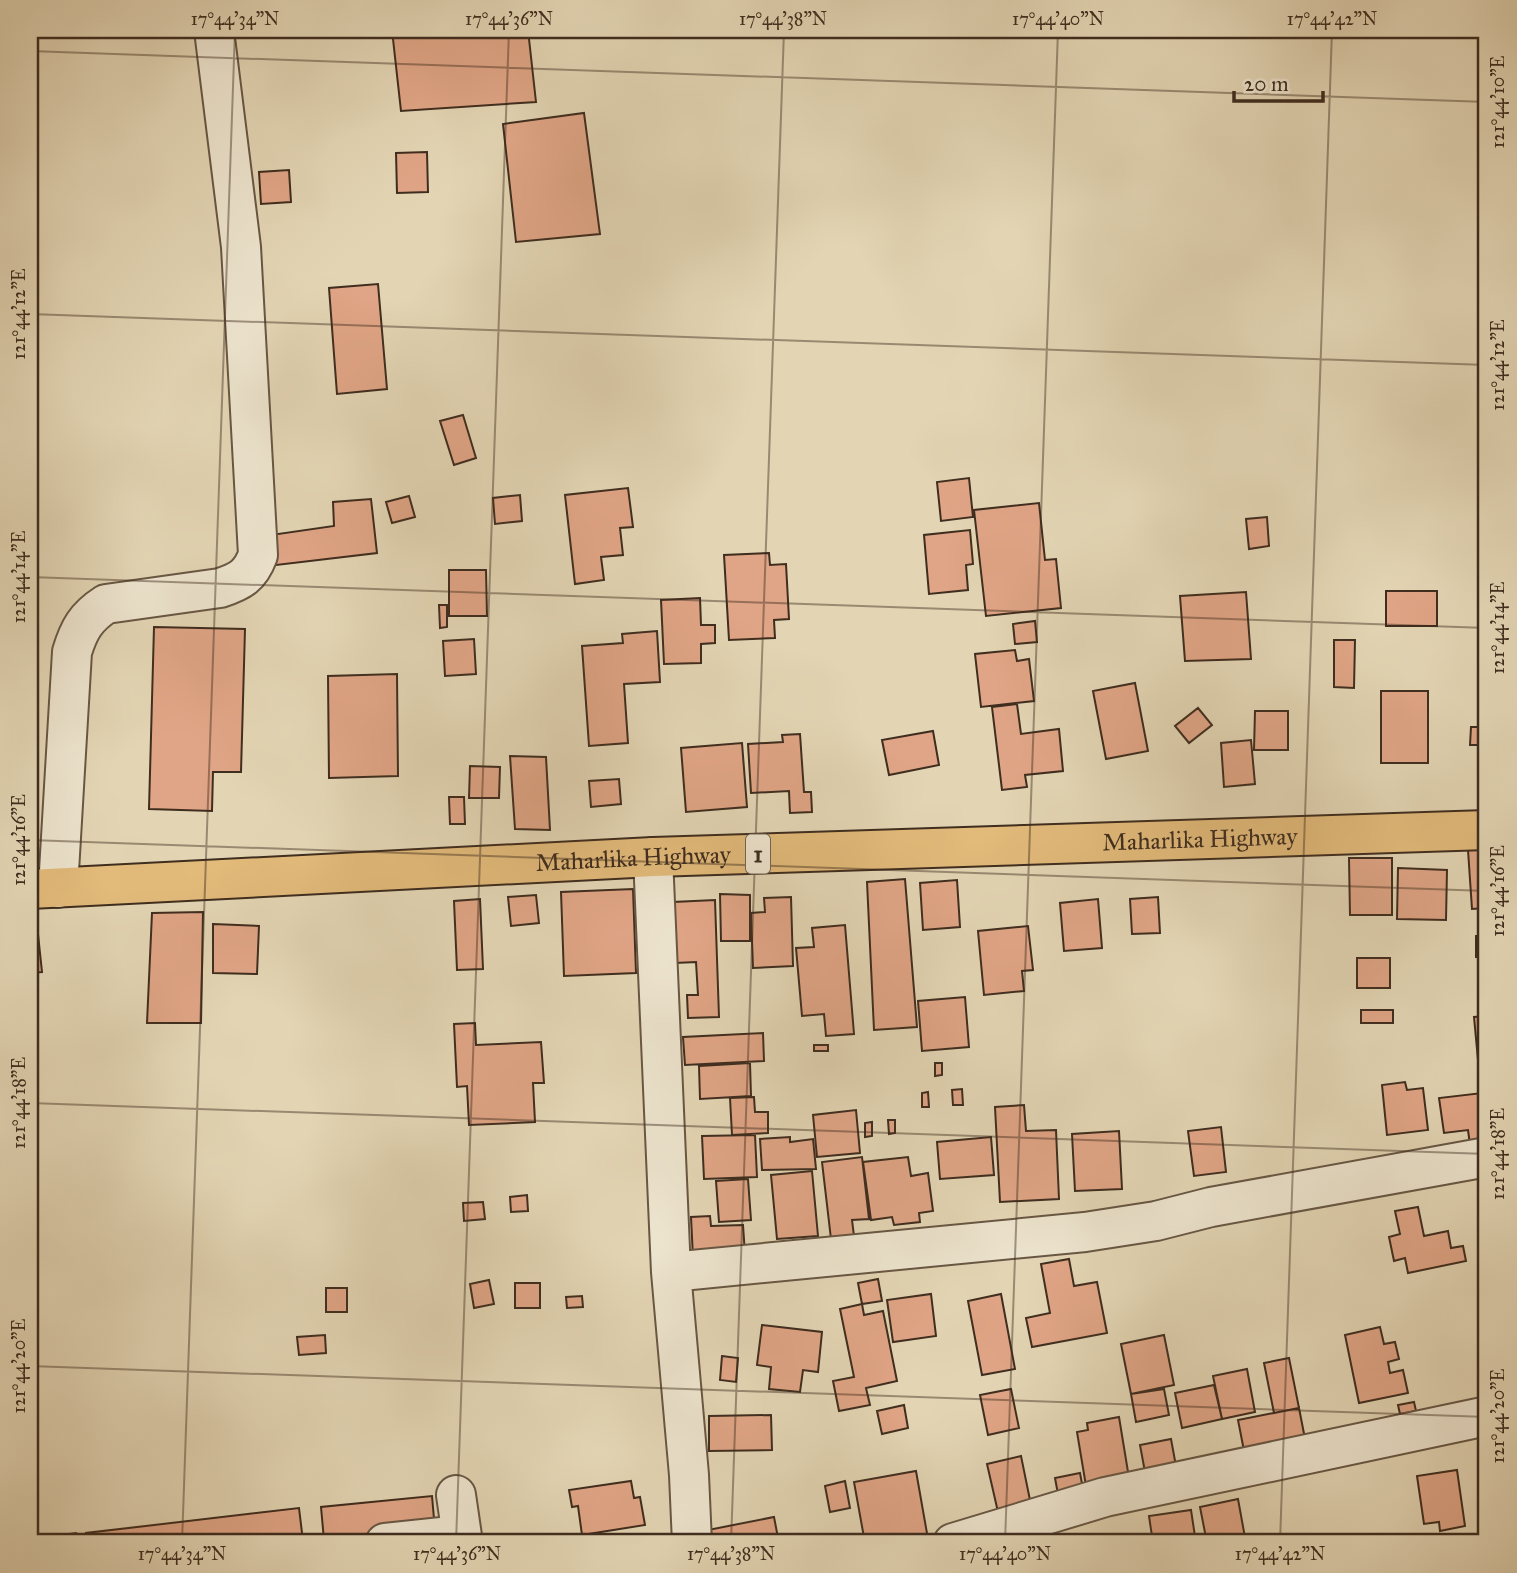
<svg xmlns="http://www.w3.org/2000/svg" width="1517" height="1573" font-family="'IM FELL Great Primer',serif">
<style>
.building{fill:#e0a586;stroke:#3f2d1f;stroke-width:2}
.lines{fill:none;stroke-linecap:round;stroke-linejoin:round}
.minor-casing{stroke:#685744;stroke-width:42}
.highway-casing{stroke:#3f2d1f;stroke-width:42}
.minor{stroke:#ede4ce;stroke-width:38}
.highway{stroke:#e2ba7a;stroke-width:38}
.ticks{fill:none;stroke:#3f2d1f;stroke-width:2;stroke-opacity:0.45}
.labels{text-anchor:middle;stroke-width:6;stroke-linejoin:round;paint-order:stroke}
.shield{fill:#ede4ce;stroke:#736454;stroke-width:2}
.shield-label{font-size:23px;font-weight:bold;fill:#3f2d1f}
.street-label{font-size:24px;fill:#3f2d1f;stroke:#ede4ce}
.neatline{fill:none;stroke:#3f2d1f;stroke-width:2.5}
.ticks-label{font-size:18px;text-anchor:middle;fill:#3f2d1f}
</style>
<rect width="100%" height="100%" fill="#e3d5b4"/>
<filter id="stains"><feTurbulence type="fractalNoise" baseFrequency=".00286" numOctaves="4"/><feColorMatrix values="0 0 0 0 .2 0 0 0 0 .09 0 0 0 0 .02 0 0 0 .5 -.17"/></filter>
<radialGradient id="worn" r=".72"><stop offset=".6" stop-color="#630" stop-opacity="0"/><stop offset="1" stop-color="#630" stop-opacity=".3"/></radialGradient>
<path class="building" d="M 392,30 L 528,30 L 536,102 L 401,111 Z
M 584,113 L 600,234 L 516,242 L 503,124 Z
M 427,152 L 428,192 L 397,193 L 396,153 Z
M 289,170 L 291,202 L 261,204 L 259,172 Z
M 378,284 L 387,389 L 337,394 L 329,288 Z
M 463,415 L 476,458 L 454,465 L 440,421 Z
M 969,478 L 973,517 L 941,521 L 937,482 Z
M 628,488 L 633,527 L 620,528 L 623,555 L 601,557 L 604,580 L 575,584 L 565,495 Z
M 520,495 L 522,521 L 495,524 L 493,498 Z
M 409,496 L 415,517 L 392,523 L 386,502 Z
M 371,499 L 377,553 L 268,566 L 264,536 L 334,526 L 333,502 Z
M 1039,503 L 1045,560 L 1056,559 L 1061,608 L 986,616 L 974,510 Z
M 1267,517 L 1269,546 L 1249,549 L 1246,519 Z
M 970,530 L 973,564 L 966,565 L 968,590 L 929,594 L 924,535 Z
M 769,553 L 770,565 L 786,564 L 789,619 L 774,620 L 775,638 L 729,640 L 724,555 Z
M 449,570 L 486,570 L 487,616 L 449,616 Z
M 1386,591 L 1437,591 L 1437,626 L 1386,626 Z
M 1246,592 L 1251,659 L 1185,661 L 1180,596 Z
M 700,598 L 701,625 L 715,625 L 715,643 L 701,644 L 701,663 L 664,664 L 661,600 Z
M 439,605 L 447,605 L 447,627 L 440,628 Z
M 1035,621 L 1037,642 L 1015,644 L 1013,624 Z
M 154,627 L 245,629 L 241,772 L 213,772 L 212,811 L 149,809 Z
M 657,631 L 660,682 L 624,684 L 628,743 L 589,746 L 582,646 L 623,643 L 622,634 Z
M 474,639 L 476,674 L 445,676 L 443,641 Z
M 1334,640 L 1355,640 L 1354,688 L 1334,687 Z
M 1015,650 L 1017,661 L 1029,659 L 1034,701 L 981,707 L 975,654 Z
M 397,674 L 398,776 L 329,778 L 328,676 Z
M 1135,683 L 1148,751 L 1106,759 L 1093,691 Z
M 1381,691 L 1428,691 L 1428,763 L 1381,763 Z
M 1017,704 L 1021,734 L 1059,729 L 1063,771 L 1025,775 L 1027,787 L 1002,790 L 992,707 Z
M 1198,708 L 1212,725 L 1189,743 L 1175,726 Z
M 1255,711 L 1288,711 L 1288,750 L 1254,750 Z
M 1471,727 L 1487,727 L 1487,745 L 1470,745 Z
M 933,731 L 939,765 L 889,775 L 882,740 Z
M 800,734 L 804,792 L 811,792 L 812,812 L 790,813 L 789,791 L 751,793 L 748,744 L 783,742 L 782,735 Z
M 1251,740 L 1255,784 L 1224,787 L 1221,743 Z
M 742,743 L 747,807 L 686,812 L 681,748 Z
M 510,756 L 546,757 L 550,830 L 515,829 Z
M 470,766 L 500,767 L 499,798 L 469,798 Z
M 619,779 L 621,804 L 591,807 L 589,781 Z
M 449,797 L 464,797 L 465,824 L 450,824 Z
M 1487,849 L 1487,908 L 1472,909 L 1468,850 Z
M 1349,858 L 1392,858 L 1392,915 L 1350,915 Z
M 1398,868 L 1447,870 L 1446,920 L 1397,919 Z
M 905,879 L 917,1027 L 874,1030 L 867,882 Z
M 957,880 L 960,927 L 923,930 L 920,883 Z
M 633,889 L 636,973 L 564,976 L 561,892 Z
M 720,894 L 750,895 L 750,941 L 721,941 Z
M 536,895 L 539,923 L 511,926 L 508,897 Z
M 791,897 L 793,966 L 753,968 L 751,913 L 765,912 L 764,898 Z
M 1158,897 L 1160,933 L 1132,934 L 1130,899 Z
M 480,899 L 483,969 L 457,970 L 454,901 Z
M 1098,899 L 1102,948 L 1064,951 L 1060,903 Z
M 715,900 L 719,1017 L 688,1018 L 687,995 L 698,995 L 696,962 L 675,963 L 673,902 Z
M 30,906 L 35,906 L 42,972 L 30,973 Z
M 203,912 L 201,1023 L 147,1023 L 152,913 Z
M 213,924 L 259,926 L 257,974 L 213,973 Z
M 845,925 L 854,1034 L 826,1036 L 824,1014 L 802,1016 L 796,948 L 814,947 L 812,928 Z
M 1028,926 L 1033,970 L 1022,971 L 1024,991 L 984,995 L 978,931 Z
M 1476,936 L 1487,936 L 1487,957 L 1476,957 Z
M 1357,958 L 1390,958 L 1390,988 L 1357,988 Z
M 965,997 L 969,1047 L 922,1051 L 918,1001 Z
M 1361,1010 L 1393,1010 L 1393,1023 L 1361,1023 Z
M 1487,1016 L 1487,1070 L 1479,1071 L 1474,1017 Z
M 475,1023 L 476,1045 L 541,1042 L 544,1083 L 533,1083 L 535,1122 L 469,1125 L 467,1086 L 457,1087 L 454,1024 Z
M 763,1033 L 764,1061 L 685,1065 L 683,1037 Z
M 814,1045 L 828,1045 L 828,1051 L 814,1051 Z
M 750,1063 L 751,1096 L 700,1099 L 699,1066 Z
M 935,1063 L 942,1063 L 942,1075 L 935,1076 Z
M 1483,1075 L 1487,1075 L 1487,1102 Z
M 1405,1082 L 1407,1090 L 1423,1088 L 1428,1130 L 1387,1135 L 1382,1085 Z
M 962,1089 L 963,1105 L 953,1105 L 952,1090 Z
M 928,1092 L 929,1107 L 922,1107 L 922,1093 Z
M 1482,1093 L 1487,1143 L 1470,1145 L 1468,1130 L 1444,1133 L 1439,1098 Z
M 754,1097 L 755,1112 L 768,1112 L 768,1133 L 732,1135 L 730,1098 Z
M 1024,1105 L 1026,1131 L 1056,1130 L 1059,1199 L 1000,1202 L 995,1107 Z
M 856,1110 L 860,1153 L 817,1157 L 813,1115 Z
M 888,1120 L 895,1120 L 895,1133 L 889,1134 Z
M 872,1122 L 872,1136 L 865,1137 L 865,1123 Z
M 1221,1127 L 1226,1172 L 1194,1176 L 1188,1131 Z
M 1119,1131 L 1122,1189 L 1075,1191 L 1072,1134 Z
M 755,1135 L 757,1177 L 704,1179 L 702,1136 Z
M 790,1137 L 790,1142 L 813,1139 L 816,1169 L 762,1170 L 760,1139 Z
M 991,1137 L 994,1175 L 940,1179 L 937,1142 Z
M 862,1157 L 869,1219 L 852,1220 L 854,1236 L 831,1239 L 822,1162 Z
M 908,1157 L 911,1176 L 928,1173 L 933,1211 L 919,1213 L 920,1222 L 894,1225 L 892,1217 L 871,1220 L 863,1162 Z
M 812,1171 L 818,1236 L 777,1239 L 771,1175 Z
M 748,1179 L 751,1220 L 719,1222 L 716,1181 Z
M 527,1195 L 528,1211 L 511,1212 L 510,1197 Z
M 483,1202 L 485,1219 L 464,1221 L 463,1203 Z
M 1418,1207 L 1424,1236 L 1448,1231 L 1451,1248 L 1463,1246 L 1466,1261 L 1408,1273 L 1405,1258 L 1394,1261 L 1389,1237 L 1400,1234 L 1395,1211 Z
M 710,1216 L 711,1226 L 743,1225 L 745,1254 L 693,1258 L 691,1217 Z
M 1069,1259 L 1074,1286 L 1097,1282 L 1107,1333 L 1032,1347 L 1026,1318 L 1050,1313 L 1041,1264 Z
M 878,1279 L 882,1301 L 862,1304 L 858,1283 Z
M 489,1280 L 494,1304 L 474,1308 L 470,1284 Z
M 515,1283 L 540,1283 L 540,1308 L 515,1308 Z
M 1484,1283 L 1487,1283 L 1487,1325 Z
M 326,1288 L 347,1288 L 347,1312 L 326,1312 Z
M 931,1294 L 936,1336 L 893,1342 L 887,1300 Z
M 1001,1294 L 1015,1369 L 982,1375 L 968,1301 Z
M 582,1296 L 583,1307 L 567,1308 L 566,1297 Z
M 862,1304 L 864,1315 L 883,1311 L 897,1381 L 866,1388 L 870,1405 L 839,1411 L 833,1381 L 854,1377 L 840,1309 Z
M 762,1325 L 822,1332 L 818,1372 L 803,1370 L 800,1392 L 769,1389 L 771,1367 L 757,1365 Z
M 1380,1327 L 1384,1344 L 1395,1342 L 1399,1359 L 1388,1362 L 1390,1373 L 1403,1370 L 1408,1393 L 1359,1403 L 1345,1335 Z
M 325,1335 L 326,1353 L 299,1355 L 297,1337 Z
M 1164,1335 L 1174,1385 L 1131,1394 L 1121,1344 Z
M 722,1356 L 738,1358 L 736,1382 L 720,1380 Z
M 1289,1358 L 1299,1408 L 1274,1413 L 1264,1363 Z
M 1247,1369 L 1255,1412 L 1222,1419 L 1213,1376 Z
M 1214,1385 L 1222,1419 L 1182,1428 L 1175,1393 Z
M 1011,1389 L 1019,1428 L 988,1435 L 980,1395 Z
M 1164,1389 L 1169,1415 L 1136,1422 L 1131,1394 Z
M 1414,1402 L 1416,1411 L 1400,1414 L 1398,1405 Z
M 904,1405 L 908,1428 L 882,1434 L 877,1411 Z
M 1299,1408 L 1307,1449 L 1246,1461 L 1238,1420 Z
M 771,1415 L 772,1450 L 709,1451 L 709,1416 Z
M 1119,1417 L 1129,1478 L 1086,1486 L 1077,1432 L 1088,1430 L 1087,1423 Z
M 1171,1439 L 1178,1477 L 1147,1483 L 1140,1445 Z
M 1021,1456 L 1031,1505 L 998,1512 L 987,1464 Z
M 1457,1470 L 1465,1526 L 1440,1531 L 1439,1522 L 1424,1524 L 1417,1476 Z
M 916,1471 L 928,1539 L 907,1543 L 865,1543 L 854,1482 Z
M 1080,1473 L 1085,1500 L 1060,1505 L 1055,1478 Z
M 631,1481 L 634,1498 L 640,1497 L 645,1525 L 582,1535 L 578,1506 L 572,1507 L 569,1490 Z
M 845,1481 L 850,1508 L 830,1512 L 825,1486 Z
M 432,1496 L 435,1530 L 324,1540 L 321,1507 Z
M 1238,1499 L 1246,1543 L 1207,1543 L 1200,1507 Z
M 299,1508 L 303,1541 L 87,1543 L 86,1533 Z
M 1191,1510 L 1196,1543 L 1153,1543 L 1149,1516 Z
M 774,1517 L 779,1543 L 710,1543 L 708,1530 Z
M 76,1533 L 77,1543 L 30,1543 L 30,1539 Z
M 637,1538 L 638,1543 L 604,1543 Z"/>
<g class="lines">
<defs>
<path id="minor" d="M 653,857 L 671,1272 L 689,1475 L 692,1543
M 58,888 L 72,652 C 79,629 86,617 106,604 L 220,588 C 241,581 250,576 258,555 L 241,247 L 214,30
M 671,1272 L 1085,1232 L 1156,1221 L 1211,1207 L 1487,1157
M 456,1495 L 463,1543
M 385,1543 L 461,1535
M 953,1543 L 1105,1497 L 1487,1416"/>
<g id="highway">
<path id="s1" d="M 30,889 L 653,857 L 1487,830"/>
</g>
</defs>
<use href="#minor" class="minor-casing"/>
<use href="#highway" class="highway-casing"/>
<use href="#minor" class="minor"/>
<use href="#highway" class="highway"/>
</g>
<path class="ticks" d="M 30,51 L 1487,102M 30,314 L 1487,365M 30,577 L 1487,628M 30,840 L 1487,891M 30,1103 L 1487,1154M 30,1366 L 1487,1417M 182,1543 L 235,30M 456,1543 L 509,30M 731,1543 L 784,30M 1005,1543 L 1058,30M 1280,1543 L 1332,30"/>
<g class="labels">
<rect class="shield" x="746" y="834.5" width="24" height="39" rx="5"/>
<g class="shield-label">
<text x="758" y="862">1</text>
</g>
<g class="street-label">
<text dy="8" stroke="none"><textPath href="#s1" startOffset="1171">Maharlika Highway</textPath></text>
<text dy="8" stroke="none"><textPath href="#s1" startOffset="604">Maharlika Highway</textPath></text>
</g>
</g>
<rect width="1517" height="1573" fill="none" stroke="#e3d5b4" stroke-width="77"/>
<path d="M1234 91v10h89v-10" fill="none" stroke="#3f2d1f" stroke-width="3.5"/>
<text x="1244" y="91" font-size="21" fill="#3f2d1f" stroke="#ede4ce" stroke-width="5" paint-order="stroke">20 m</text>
<rect x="38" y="38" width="1440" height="1496" class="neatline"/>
<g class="ticks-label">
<text x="235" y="25">17°44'34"N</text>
<text x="509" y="25">17°44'36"N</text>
<text x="783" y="25">17°44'38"N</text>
<text x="1058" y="25">17°44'40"N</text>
<text x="1332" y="25">17°44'42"N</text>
<text transform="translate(1498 102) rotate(-90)" y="6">121°44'10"E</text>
<text transform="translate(19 314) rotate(-90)" y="6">121°44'12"E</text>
<text transform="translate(1498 365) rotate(-90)" y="6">121°44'12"E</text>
<text transform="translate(19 577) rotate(-90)" y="6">121°44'14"E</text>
<text transform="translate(1498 628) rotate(-90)" y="6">121°44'14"E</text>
<text transform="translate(19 840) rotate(-90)" y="6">121°44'16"E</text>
<text transform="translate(1498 891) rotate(-90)" y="6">121°44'16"E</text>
<text transform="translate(19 1103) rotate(-90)" y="6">121°44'18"E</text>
<text transform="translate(1498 1154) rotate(-90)" y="6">121°44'18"E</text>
<text transform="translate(19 1366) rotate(-90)" y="6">121°44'20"E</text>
<text transform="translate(1498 1416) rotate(-90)" y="6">121°44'20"E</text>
<text x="182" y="1560">17°44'34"N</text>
<text x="457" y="1560">17°44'36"N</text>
<text x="731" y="1560">17°44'38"N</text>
<text x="1005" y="1560">17°44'40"N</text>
<text x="1280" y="1560">17°44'42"N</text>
</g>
<rect width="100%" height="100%" filter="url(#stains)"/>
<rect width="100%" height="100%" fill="url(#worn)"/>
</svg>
